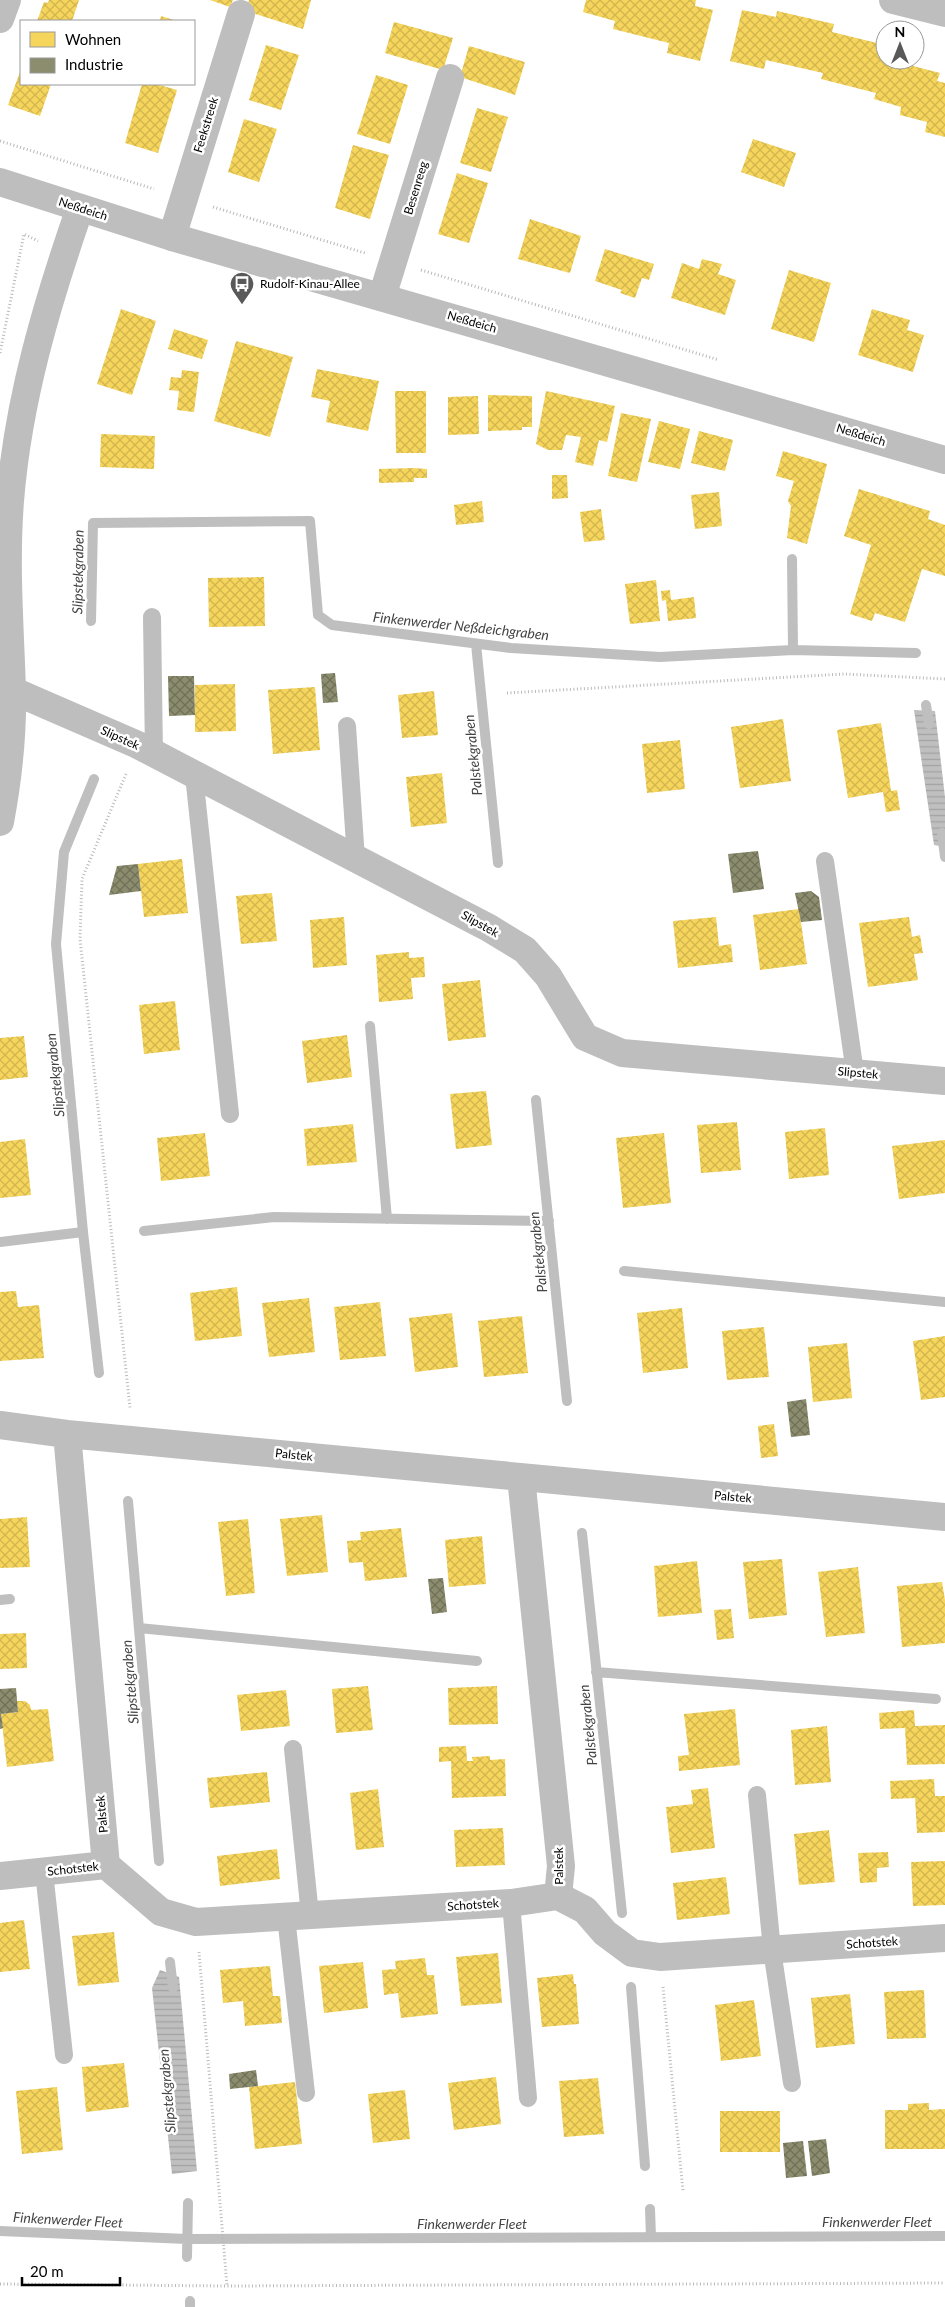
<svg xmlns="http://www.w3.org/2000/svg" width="945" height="2307" font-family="Lato,sans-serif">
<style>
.water{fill:url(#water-rules)}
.homes{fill:url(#homes-cross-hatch)}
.industry{fill:url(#industry-cross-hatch)}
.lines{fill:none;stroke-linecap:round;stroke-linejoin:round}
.stream{stroke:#bfbfbf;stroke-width:10}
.path{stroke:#b9b9b9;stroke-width:3;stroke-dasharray:1 2.5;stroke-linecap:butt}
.service{stroke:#bebebe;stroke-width:18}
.minor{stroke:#bebebe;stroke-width:28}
.tertiary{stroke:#bebebe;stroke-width:28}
.labels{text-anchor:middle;stroke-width:5;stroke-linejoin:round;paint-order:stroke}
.street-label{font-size:12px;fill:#000;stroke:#fff}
.poi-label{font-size:12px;fill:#000;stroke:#fff;text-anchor:start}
.water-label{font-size:14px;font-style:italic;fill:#444;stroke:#fff}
</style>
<defs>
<pattern id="water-rules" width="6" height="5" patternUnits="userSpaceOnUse" patternTransform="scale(1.25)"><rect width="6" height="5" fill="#bfbfbf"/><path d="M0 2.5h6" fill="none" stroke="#a2a2a2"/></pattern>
<pattern id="homes-cross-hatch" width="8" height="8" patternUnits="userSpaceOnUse" patternTransform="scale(1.25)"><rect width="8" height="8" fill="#f6d55c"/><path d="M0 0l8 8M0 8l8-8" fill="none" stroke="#d1b54e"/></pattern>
<pattern id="industry-cross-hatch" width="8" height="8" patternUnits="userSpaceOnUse" patternTransform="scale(1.25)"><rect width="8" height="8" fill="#8c8c6e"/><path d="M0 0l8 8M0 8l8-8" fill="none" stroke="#707058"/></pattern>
</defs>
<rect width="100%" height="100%" fill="#fff"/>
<path class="water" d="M 914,710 L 935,711 L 945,797 L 945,847 L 934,845 Z
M 160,1970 L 179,1977 L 197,2171 L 172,2174 L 152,1988 Z"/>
<path class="homes" d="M 49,0 L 79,0 L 72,21 L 37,21 L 44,2 L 48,3 Z
M 210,0 L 233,0 L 230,7 Z
M 249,0 L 311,0 L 303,29 L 246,11 Z
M 586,0 L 696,0 L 695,6 L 713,10 L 700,61 L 667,53 L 669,43 L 613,29 L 615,21 L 583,12 Z
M 742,10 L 776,17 L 777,11 L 834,24 L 832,32 L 885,45 L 885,60 L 914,60 L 913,66 L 940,73 L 937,81 L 945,83 L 945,137 L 925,132 L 927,122 L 900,115 L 901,107 L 874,99 L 876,93 L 821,79 L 823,73 L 766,60 L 764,69 L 730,61 Z
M 161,16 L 177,21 L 160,21 Z
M 394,22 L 453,38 L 443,70 L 385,53 Z
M 266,45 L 299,55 L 281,110 L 249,100 Z
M 469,46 L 525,62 L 515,95 L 460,77 Z
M 21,69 L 21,84 L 51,84 L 40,116 L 8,105 Z
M 376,75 L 408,85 L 390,144 L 357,134 Z
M 142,84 L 156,84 L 177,90 L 158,153 L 125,143 Z
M 477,108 L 508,117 L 491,172 L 460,163 Z
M 244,119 L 277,129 L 259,182 L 228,172 Z
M 753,139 L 796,153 L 784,187 L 741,172 Z
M 353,145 L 389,155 L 370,219 L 335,208 Z
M 457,173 L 488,183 L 469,243 L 438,234 Z
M 530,219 L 581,236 L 570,273 L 518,259 Z
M 605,249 L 654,264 L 649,280 L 642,278 L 635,298 L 620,293 L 622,290 L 595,281 Z
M 702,259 L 722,264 L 718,274 L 736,280 L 725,315 L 671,298 L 682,263 L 699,269 Z
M 789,270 L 831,283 L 814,342 L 771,329 Z
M 121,309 L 156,321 L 132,395 L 97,384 Z
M 872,309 L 910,320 L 907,330 L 924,335 L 913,372 L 858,355 Z
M 174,329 L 208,340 L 202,359 L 168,349 Z
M 236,341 L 293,357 L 270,437 L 214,421 Z
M 317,369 L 379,381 L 368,431 L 326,422 L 330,401 L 311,397 Z
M 182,370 L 199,372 L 194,412 L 177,410 L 179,391 L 169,390 L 171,377 L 181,378 Z
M 395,391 L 426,391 L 426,453 L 396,453 Z
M 546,391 L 615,406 L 607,442 L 599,440 L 593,466 L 575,462 L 581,437 L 566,435 L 562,450 L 548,450 L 536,444 Z
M 488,395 L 532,396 L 532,427 L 522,427 L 522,430 L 488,431 Z
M 478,396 L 479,434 L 448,435 L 448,397 Z
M 621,413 L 651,419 L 637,482 L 608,476 Z
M 659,421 L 690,429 L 680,469 L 648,462 Z
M 699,431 L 733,440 L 725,471 L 691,463 Z
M 101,434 L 155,436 L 154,469 L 100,467 Z
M 783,451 L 827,464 L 807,544 L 787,538 L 791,506 L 788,501 L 794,481 L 776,476 Z
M 413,468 L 427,469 L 427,478 L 414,478 L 414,482 L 379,483 L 379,469 Z
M 552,475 L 567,475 L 568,498 L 552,499 Z
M 859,489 L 930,511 L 928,519 L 945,525 L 945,576 L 922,569 L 905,622 L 875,613 L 872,621 L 850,614 L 871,545 L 844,536 Z
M 719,492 L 722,526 L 695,529 L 691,495 Z
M 482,501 L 484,522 L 456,525 L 454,505 Z
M 601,509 L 605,540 L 584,542 L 580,512 Z
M 264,577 L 265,626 L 209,627 L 208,578 Z
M 656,580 L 660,621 L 630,624 L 625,584 Z
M 670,590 L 671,600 L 694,597 L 696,618 L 668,621 L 666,600 L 662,601 L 661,591 Z
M 235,684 L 236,731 L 195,732 L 195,685 Z
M 315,687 L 320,750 L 273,754 L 268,690 Z
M 434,691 L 438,735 L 402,738 L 398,695 Z
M 783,719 L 791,781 L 740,788 L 731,727 Z
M 881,723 L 891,791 L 897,790 L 900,810 L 886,812 L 883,792 L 848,798 L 837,730 Z
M 680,740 L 685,789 L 647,793 L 642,744 Z
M 442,773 L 447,823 L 411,827 L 406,777 Z
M 182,859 L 188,913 L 144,917 L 138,864 Z
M 272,893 L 277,941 L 241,944 L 236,896 Z
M 799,909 L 807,964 L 760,970 L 753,915 Z
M 344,917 L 347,965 L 313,968 L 310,920 Z
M 716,917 L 719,946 L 731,944 L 733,962 L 678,968 L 673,921 Z
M 909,917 L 912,937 L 920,935 L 923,953 L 914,954 L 918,980 L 868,987 L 859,923 Z
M 409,952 L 409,958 L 424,957 L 425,977 L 411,978 L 413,999 L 379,1002 L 376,955 Z
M 480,980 L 486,1037 L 448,1041 L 442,984 Z
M 175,1001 L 180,1050 L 144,1054 L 139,1005 Z
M 347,1035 L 352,1077 L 307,1083 L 302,1041 Z
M 24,1036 L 28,1077 L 0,1080 L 0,1038 Z
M 486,1091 L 492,1145 L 456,1149 L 450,1094 Z
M 737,1122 L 741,1170 L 701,1173 L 697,1125 Z
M 353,1124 L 357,1162 L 307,1166 L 304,1129 Z
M 825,1128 L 829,1175 L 789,1179 L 785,1132 Z
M 205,1133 L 210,1176 L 161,1181 L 157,1138 Z
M 664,1133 L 671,1203 L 623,1208 L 616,1138 Z
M 25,1139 L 31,1195 L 0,1198 L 0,1142 Z
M 945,1140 L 945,1193 L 899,1199 L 892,1146 Z
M 237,1287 L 242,1336 L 195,1341 L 190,1293 Z
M 16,1291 L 18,1307 L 39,1305 L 44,1358 L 0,1361 L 0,1292 Z
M 309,1298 L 315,1352 L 269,1357 L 262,1303 Z
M 380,1302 L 386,1356 L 340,1360 L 334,1307 Z
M 682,1308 L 688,1368 L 643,1373 L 637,1313 Z
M 452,1313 L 458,1367 L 415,1372 L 409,1318 Z
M 522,1316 L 528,1373 L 484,1377 L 478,1321 Z
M 764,1327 L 769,1377 L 727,1380 L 722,1331 Z
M 945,1336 L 945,1397 L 921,1400 L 913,1341 Z
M 847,1343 L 852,1398 L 813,1402 L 808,1347 Z
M 774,1424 L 778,1456 L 761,1458 L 758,1426 Z
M 322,1515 L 328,1572 L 287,1576 L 280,1519 Z
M 27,1517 L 30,1567 L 0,1568 L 0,1519 Z
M 248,1519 L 255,1593 L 226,1596 L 218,1522 Z
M 401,1528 L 407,1577 L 365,1581 L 363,1562 L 349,1563 L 347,1541 L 361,1540 L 360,1532 Z
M 482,1536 L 486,1584 L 449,1587 L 445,1540 Z
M 782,1559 L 787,1615 L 749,1619 L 743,1562 Z
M 697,1561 L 702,1613 L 658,1617 L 654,1566 Z
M 858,1567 L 865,1633 L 826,1637 L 818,1572 Z
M 942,1582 L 945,1600 L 945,1643 L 902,1647 L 897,1586 Z
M 731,1609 L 734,1638 L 717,1640 L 714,1610 Z
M 26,1633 L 27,1668 L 0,1669 L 0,1634 Z
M 368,1686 L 373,1730 L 336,1733 L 332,1689 Z
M 497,1686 L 498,1724 L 449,1725 L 448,1688 Z
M 286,1690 L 290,1726 L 241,1731 L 237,1695 Z
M 17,1701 L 25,1701 L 30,1705 L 31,1710 L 48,1709 L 54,1761 L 7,1767 L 1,1714 L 18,1712 Z
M 735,1709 L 740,1765 L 679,1771 L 678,1756 L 689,1755 L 684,1714 Z
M 914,1710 L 915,1726 L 945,1725 L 945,1764 L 907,1765 L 905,1728 L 880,1729 L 879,1713 Z
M 827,1726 L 831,1782 L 795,1785 L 791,1730 Z
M 466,1746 L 467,1761 L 473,1761 L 472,1757 L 490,1756 L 490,1760 L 505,1759 L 506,1796 L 452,1798 L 451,1761 L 439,1762 L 439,1747 Z
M 267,1772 L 270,1802 L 210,1808 L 207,1778 Z
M 934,1779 L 935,1796 L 945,1796 L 945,1832 L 917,1833 L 915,1798 L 891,1799 L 890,1781 Z
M 708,1788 L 715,1848 L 671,1853 L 666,1807 L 693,1804 L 691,1790 Z
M 378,1789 L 384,1847 L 356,1850 L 350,1793 Z
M 503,1828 L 505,1865 L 456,1867 L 454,1830 Z
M 829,1830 L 835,1882 L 799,1885 L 794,1834 Z
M 277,1849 L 280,1879 L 220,1886 L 217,1856 Z
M 888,1852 L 889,1867 L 877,1868 L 877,1882 L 860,1883 L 858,1853 Z
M 945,1861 L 945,1905 L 913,1906 L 911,1862 Z
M 726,1877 L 730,1914 L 677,1920 L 673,1883 Z
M 24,1920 L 30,1969 L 0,1972 L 0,1923 Z
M 114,1932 L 119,1982 L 78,1986 L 72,1936 Z
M 498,1953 L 502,2003 L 461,2006 L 456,1957 Z
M 425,1958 L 427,1975 L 434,1975 L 438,2014 L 401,2018 L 398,1993 L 384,1995 L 382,1970 L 396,1969 L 395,1961 Z
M 363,1962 L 368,2008 L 324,2013 L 319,1966 Z
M 270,1966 L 273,1996 L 280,1996 L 282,2023 L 245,2026 L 243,2001 L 223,2003 L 220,1970 Z
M 573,1974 L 574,1984 L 576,1984 L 579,2024 L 542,2027 L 537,1978 Z
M 924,1990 L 926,2038 L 887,2039 L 884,1992 Z
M 850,1994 L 855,2044 L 816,2048 L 811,1998 Z
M 754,2000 L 761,2056 L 721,2061 L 715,2005 Z
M 124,2063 L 129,2107 L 86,2112 L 82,2067 Z
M 496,2077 L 501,2124 L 454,2130 L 448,2083 Z
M 598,2078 L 604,2134 L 564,2137 L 559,2081 Z
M 295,2082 L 302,2144 L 255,2149 L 249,2087 Z
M 57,2087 L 63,2150 L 22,2154 L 16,2091 Z
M 405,2090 L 410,2139 L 373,2143 L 368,2094 Z
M 929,2103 L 929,2110 L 945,2109 L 945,2149 L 885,2149 L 885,2110 L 908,2110 L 908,2104 Z
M 720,2111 L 780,2111 L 780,2152 L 720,2152 Z"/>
<path class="industry" d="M 335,673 L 338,702 L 323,703 L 321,674 Z
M 168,676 L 194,676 L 195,715 L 169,716 Z
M 758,851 L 764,889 L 733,893 L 728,854 Z
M 138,864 L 141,891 L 109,895 L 117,866 Z
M 811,891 L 819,897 L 822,920 L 801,922 L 795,893 Z
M 806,1399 L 810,1435 L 791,1437 L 787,1402 Z
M 443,1578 L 447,1612 L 432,1614 L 428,1579 Z
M 16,1688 L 18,1712 L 1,1714 L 3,1728 L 0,1729 L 0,1689 Z
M 256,2070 L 258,2086 L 230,2089 L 229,2074 Z
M 826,2139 L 830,2173 L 812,2176 L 808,2141 Z
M 803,2141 L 807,2176 L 786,2178 L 783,2143 Z"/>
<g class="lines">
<path class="stream" d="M 792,559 L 793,650
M 91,621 L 93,523 L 310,521 L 318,615 L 332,625 L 511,648 L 660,657 L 793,650 L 916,653
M 476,644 L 498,863
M 926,705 L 929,724
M 94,779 L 64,852 L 56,944 L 83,1232 L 99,1373
M 942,833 L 945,857
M 370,1026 L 387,1219
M 536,1100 L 567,1401
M 144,1231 L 274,1217 L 549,1221
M 0,1242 L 83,1232
M 624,1271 L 945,1302
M 128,1501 L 159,1861
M 582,1533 L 622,1913
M 0,1600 L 10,1599
M 139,1628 L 477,1661
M 596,1672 L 936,1699
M 170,1962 L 173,1988
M 631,1987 L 645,2166
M 650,2209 L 651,2237
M 0,2231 L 187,2239 L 945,2236
M 187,2257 L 188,2203
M 190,2301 L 190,2307"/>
<path class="path" d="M 0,141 L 154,189
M 213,207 L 365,253
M 421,270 L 719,360
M 0,353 L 24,234 L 38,241
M 507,693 L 844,674 L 945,679
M 126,774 L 82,879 L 80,939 L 130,1408
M 199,1952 L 227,2286
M 663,1987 L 683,2191
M 0,2284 L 227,2286 L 945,2283"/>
<path class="service" d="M 152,617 L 154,754
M 347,726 L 356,859
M 194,775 L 230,1114
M 825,861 L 855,1073
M 293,1749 L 310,1915
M 757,1795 L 772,1950 L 792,2083
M 44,1872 L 64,2055
M 511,1903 L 528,2098
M 286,1917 L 306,2093"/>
<path class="minor" d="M 893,0 L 945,13
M 0,19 L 7,0
M 172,237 L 241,14
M 382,297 L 450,78
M 0,685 L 138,745 L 489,928 L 525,950 L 548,976 L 585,1037 L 622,1053 L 945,1081
M 0,822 C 8,779 13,734 12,690 C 10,627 5,565 10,501 C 18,400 47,303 80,208
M 0,1425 L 67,1434 L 945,1517
M 67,1434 L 106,1865
M 521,1477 L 561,1866 L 558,1896
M 0,1876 L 106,1865 L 161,1912 L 196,1922 L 511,1903 L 558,1896 L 585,1910 L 605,1933 L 632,1953 L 660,1957 L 945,1938"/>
<path class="tertiary" d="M 0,182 L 172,237 L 945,460"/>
</g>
<defs>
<symbol id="bus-pin" viewBox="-11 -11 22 30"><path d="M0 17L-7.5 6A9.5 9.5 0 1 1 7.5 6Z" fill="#595959" stroke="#fff"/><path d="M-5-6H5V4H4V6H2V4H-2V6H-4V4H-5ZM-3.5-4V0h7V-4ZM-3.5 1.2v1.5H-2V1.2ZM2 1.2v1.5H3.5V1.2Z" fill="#fff"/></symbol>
</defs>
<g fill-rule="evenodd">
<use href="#bus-pin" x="228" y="270" width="28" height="38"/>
</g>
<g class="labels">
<g class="street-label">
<text transform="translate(206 125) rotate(-73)" y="4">Feekstreek</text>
<text transform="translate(416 188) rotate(-73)" y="4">Besenreeg</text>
<text transform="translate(83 209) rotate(18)" y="4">Neßdeich</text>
<text transform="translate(472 322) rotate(16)" y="4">Neßdeich</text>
<text transform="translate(861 435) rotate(17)" y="4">Neßdeich</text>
<text transform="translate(120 738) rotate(24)" y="4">Slipstek</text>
<text transform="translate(480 924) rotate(29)" y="4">Slipstek</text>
<text transform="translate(858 1073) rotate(5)" y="4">Slipstek</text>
<text transform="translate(294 1455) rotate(6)" y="4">Palstek</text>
<text transform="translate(733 1497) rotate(5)" y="4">Palstek</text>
<text transform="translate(102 1814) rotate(-95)" y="4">Palstek</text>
<text transform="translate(559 1866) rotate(-90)" y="4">Palstek</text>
<text transform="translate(73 1869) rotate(-6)" y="4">Schotstek</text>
<text transform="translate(473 1905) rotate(-4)" y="4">Schotstek</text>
<text transform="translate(872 1943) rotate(-4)" y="4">Schotstek</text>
</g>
<g class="poi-label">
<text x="260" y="288">Rudolf-Kinau-Allee</text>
</g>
<g class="water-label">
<text transform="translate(78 572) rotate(-89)" y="5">Slipstekgraben</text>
<text transform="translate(461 626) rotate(6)" y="5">Finkenwerder Neßdeichgraben</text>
<text transform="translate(473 755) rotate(-96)" y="5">Palstekgraben</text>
<text transform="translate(55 1075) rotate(-96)" y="5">Slipstekgraben</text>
<text transform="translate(538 1252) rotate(-96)" y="5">Palstekgraben</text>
<text transform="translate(130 1682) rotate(-95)" y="5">Slipstekgraben</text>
<text transform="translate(588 1725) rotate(-96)" y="5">Palstekgraben</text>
<text transform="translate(167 2091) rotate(-95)" y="5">Slipstekgraben</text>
<text transform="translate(68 2220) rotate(3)" y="5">Finkenwerder Fleet</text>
<text x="877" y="2227">Finkenwerder Fleet</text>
<text x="472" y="2229">Finkenwerder Fleet</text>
</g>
</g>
<rect x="20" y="20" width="175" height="65" fill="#ffffff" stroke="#999999"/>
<rect x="30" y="32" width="25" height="15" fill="#f6d55c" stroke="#999999"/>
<text x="65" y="45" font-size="15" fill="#000000">Wohnen</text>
<rect x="30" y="58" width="25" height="15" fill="#8c8c6e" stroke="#999999"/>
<text x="65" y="70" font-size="15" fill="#000000">Industrie</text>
<g transform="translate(900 45)"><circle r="24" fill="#ffffff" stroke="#999999"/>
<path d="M0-4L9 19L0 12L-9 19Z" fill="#595959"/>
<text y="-8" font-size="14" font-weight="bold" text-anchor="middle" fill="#000000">N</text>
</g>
<path d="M22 2277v8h98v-8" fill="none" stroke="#000000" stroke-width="2.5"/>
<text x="30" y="2277" font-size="15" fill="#000000" stroke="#ffffff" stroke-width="4" paint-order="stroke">20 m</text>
</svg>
